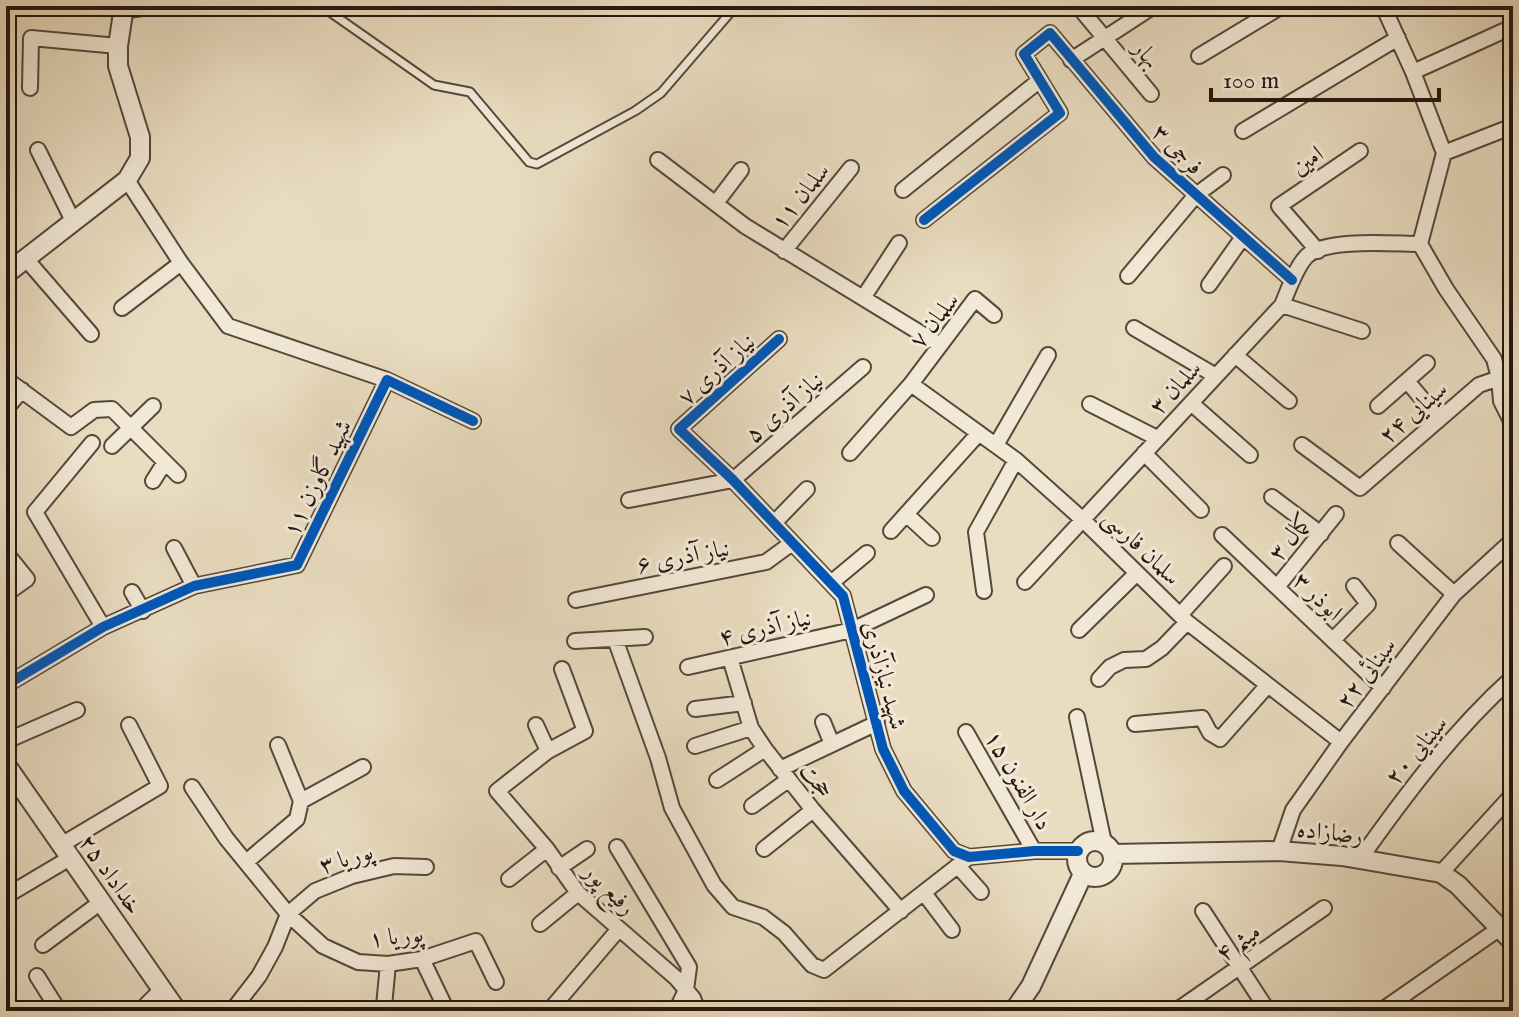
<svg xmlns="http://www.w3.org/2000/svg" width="1519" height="1017" font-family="'IM FELL English',Amiri,serif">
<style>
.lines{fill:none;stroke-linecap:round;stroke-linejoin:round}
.service-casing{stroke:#55483b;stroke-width:11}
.minor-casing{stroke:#55483b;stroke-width:18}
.tertiary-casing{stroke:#55483b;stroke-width:22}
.service{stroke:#f1e8d6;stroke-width:7}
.minor{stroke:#f1e8d6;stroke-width:14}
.tertiary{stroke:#f1e8d6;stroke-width:18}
.cycleway-casing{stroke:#f1e8d6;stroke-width:15}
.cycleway{stroke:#0057b8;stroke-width:10}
.labels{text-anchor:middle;stroke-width:6;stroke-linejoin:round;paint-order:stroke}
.street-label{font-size:24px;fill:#24160f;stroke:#f1e8d6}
</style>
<rect width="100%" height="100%" fill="#e9dcc0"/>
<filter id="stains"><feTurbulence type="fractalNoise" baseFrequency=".0025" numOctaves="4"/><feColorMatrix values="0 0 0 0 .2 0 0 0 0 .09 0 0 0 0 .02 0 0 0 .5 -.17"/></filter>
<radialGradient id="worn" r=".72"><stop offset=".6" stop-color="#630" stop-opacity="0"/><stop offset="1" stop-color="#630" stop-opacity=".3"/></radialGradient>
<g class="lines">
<defs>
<path id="service" d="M 315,6 L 327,10 L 434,85 L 470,92 L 529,162 L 537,164 L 635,111 L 661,93 L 736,6
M 125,14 L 182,6"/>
<path id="minor" d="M 1078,6 L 1151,94
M 1383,6 L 1413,72 L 1444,153 L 1420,244 L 1446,289 L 1494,359 L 1499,378 L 1501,401 L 1513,425
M 1199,56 L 1282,6
M 1071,60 L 1154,6
M 1413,72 L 1510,28
M 30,88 L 31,38 L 118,46
M 1243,131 L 1398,38
M 38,150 L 73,221
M 1444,153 L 1513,126
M 658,160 L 745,226 L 940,345
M 127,180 L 181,263 L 228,326 L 387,380
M 903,190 L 1040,80
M 716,203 L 741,170
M 924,220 L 1060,113 L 1024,54 L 1050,33 L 1154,157 L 1292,280
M 784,251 L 851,168
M 1318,251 L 1279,206 L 1360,151
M 26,259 L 91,334
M 1128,276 L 1196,195 L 1223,175
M 1209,285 L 1243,237
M 863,298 L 899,243
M 1282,305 L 1362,331
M 122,308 L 181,263
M 1134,328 L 1216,376
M 779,339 L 679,429 L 733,480 L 843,596 L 883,749 L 904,791 L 954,851 L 969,857 L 1034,851 L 1078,851
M 1235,355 L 1289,401
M 6,379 L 71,427 L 94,410 L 112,409 L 178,475
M 1407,381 L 1439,419
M 911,384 L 1016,460 L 1082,519 L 1187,622 L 1341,742
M 1191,403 L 1250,455
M 1090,404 L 1157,438
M 1378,406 L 1427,363
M 6,409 L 22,390
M 92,443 L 35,512 L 103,627
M 996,445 L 1048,355
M 1302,445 L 1360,488 L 1479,385 L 1499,378
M 112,446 L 153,406
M 850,453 L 911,384 L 975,299 L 994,315
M 1144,453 L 1201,510
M 153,481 L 165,462
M 1272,497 L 1321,534
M 629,500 L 733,480 L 863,367
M 906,514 L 932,538
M 774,523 L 807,489
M 891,531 L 979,433
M 1222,535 L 1383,688
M 1398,543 L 1454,594
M 174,548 L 194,586
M 6,553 L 27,579 L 6,594
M 1025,582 L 1282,305 C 1288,291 1297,264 1308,255 C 1328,238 1394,244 1420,244
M 831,583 L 867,553
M 1277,587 L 1336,514
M 984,591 L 976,532 L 1016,460
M 132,592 L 143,611
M 576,600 L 766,562 L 792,543
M 1180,615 L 1224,566
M 1079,630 L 1137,573
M 615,639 L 658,758 L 672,808 L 714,885 L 733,907 L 763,917 L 784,933 L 812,965 L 824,970 L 969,857
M 1333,640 L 1368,604 L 1354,586
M 575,641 L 645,637
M 730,658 L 751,728 L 765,749 L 813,810 L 901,911
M 688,667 L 852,630 L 926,595
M 562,669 L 585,731 L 548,751 L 497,791 L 547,849 L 578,893 L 676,978 L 693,998 L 698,1011
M 1099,679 L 1110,667 L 1124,660 L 1146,659 L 1162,648 L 1187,622
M 6,685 L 103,627 L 194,586 L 297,565 L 387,380 L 473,421
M 695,709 L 744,703
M 1077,717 L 1104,843
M 823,722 L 832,744
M 1135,724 L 1202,718 L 1210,733 L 1220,739 L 1267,686
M 536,725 L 548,751
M 966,732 L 1034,851
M 6,741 L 77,710
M 695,746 L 751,728
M 780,769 L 877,723
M 717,780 L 765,749
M 192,787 L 226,838 L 288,914 L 323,946 L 358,962 L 388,964 L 422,959 L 476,941 L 496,982
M 301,801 L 363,767
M 752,806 L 788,780
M 61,845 L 160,786 L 129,725
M 617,847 L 689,967 L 686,990 L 676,1011
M 764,849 L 813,810
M 1279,851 L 1293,810 L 1341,742 L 1454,594 L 1513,540
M 1360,859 C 1406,794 1454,730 1513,677
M 246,862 L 297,819 L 301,801 L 278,745
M 958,866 L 981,892
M 559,868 L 587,849
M 1441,873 L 1513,794
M 509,879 L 547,849
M 924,893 L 952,930
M 6,896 L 70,858
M 1203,911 L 1268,1011
M 540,924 L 578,893
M 43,945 L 101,902
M 422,959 L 447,1011
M 37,976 L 59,1011
M 140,1011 L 162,989
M 232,1011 L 259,976 L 275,947 L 288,914 L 315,891 L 352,876 L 394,866 L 426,867
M 387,1011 L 384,1006 L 388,964
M 549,1011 L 618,930
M 1176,1011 L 1324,908
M 1381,1011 L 1513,919"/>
<path id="tertiary" d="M 6,274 L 127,180 L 140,158 L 140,137 L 118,66 L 118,46 L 124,6
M 6,765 L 177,1011
M1077 859a18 18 0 1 1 36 0a18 18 0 1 1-36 0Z
M 1112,854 L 1279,851 L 1342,856 L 1441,873 L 1458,885 L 1513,942
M 1014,1011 L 1031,986 L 1083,874"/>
</defs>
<use href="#service" class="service-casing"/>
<use href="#minor" class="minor-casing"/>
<use href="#tertiary" class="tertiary-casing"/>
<use href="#service" class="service"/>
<use href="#minor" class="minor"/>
<use href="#tertiary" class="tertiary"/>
<defs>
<path id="cycleway" d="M 924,220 L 1060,113 L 1024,54 L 1050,33 L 1154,157 L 1292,280
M 779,339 L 679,429 L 733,480 L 843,596 L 883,749 L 904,791 L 954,851 L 969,857 L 1034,851 L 1078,851
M 6,685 L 103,627 L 194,586 L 297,565 L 387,380 L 473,421"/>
</defs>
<use href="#cycleway" class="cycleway-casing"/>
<use href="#cycleway" class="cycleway"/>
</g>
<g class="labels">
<g class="street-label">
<text transform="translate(1147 54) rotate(51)" y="8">بهار</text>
<text transform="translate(1178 149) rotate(45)" y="8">فرجی ۳</text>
<text transform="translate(1307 160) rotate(-34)" y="8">امین</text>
<text transform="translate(800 196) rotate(-51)" y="8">سلمان ۱۱</text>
<text transform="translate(934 320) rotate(-51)" y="8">سلمان ۷</text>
<text transform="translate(716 369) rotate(-42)" y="8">نیاز آذری ۷</text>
<text transform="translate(1175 387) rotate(-47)" y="8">سلمان ۳</text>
<text transform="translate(784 407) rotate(-41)" y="8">نیاز آذری ۵</text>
<text transform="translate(1413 412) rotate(-41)" y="8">سینایی ۲۴</text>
<text transform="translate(317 478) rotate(-64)" y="8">شهید گاوزن ۱۱</text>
<text transform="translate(1290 537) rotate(-51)" y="8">کمال ۳</text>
<text transform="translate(1142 547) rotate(44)" y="8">سلمان فارسی</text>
<text transform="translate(683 556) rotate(-11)" y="8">نیاز آذری ۶</text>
<text transform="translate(1318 596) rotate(44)" y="8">ابوذر ۳</text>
<text transform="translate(765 627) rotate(-13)" y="8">نیاز آذری ۴</text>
<text transform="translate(1366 673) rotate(-53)" y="8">سینائی ۲۲</text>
<text transform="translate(885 675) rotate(75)" y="8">شهید نیازآذری</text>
<text transform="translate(1416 750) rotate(-50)" y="8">سینایی ۲۰</text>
<text transform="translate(817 780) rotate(50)" y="8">حجت</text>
<text transform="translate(1019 780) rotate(60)" y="8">دار الفنون ۱۵</text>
<text transform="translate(1330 832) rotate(6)" y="8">رضازاده</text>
<text transform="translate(346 858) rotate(-17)" y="8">پوریا ۳</text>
<text transform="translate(111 874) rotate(55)" y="8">خداداد ۲۵</text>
<text transform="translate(610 889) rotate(45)" y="8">رفیع پور</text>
<text transform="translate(396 936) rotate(-6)" y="8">پوریا ۱</text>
<text transform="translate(1238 942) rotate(-35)" y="8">میثم ۴</text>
</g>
</g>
<rect width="1519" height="1017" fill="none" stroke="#e9dcc0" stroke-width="32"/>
<rect x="8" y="8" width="1503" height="1001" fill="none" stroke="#24160f" stroke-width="4"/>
<rect x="16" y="16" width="1487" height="985" fill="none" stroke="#24160f" stroke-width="2"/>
<path d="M1211 88v12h228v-12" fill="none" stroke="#24160f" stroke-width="4"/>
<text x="1223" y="88" font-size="24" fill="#24160f" stroke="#f1e8d6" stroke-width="6" paint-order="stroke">100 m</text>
<rect width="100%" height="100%" filter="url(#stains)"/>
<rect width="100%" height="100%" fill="url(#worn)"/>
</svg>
